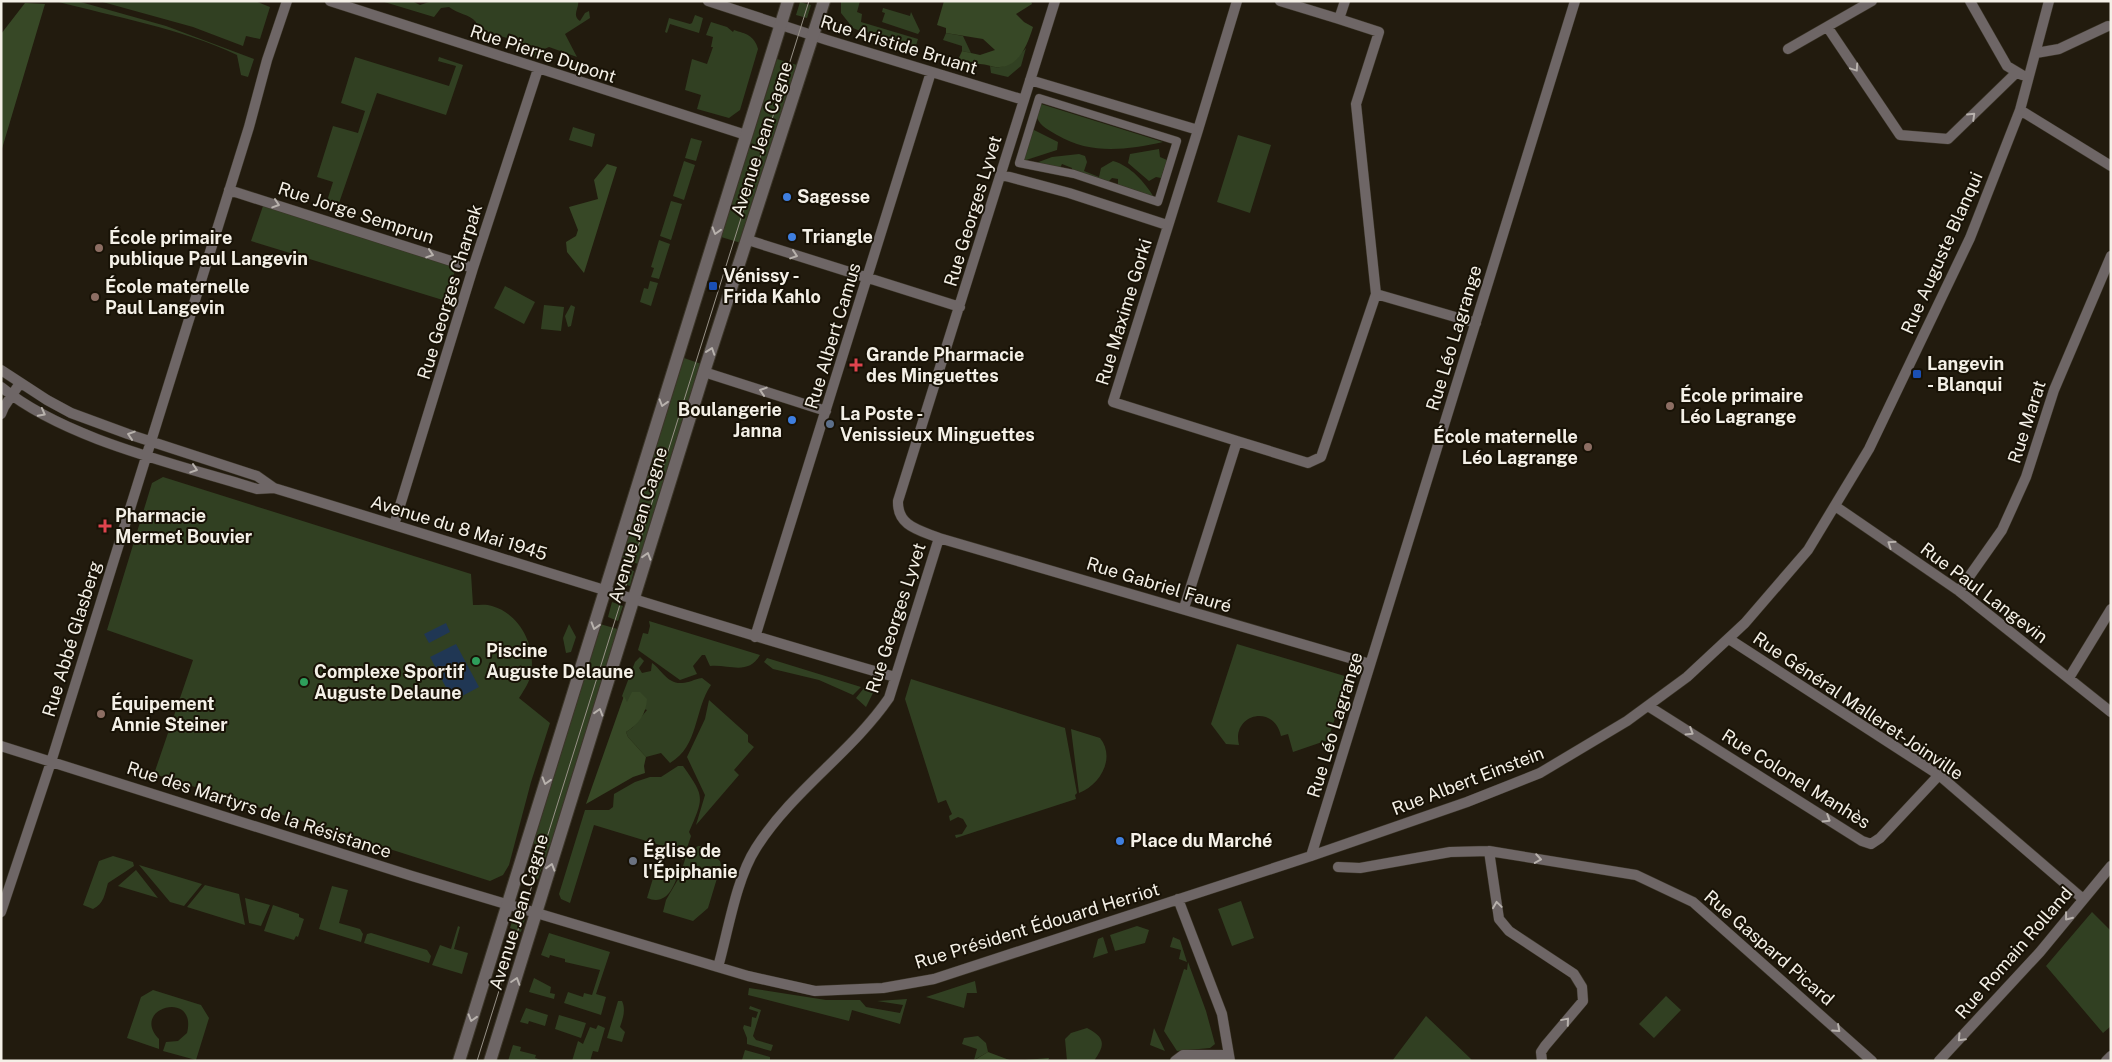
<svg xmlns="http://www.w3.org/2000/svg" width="2112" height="1062" font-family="'Public Sans',sans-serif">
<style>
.green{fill:#314022}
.forest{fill:#374826}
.water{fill:#203754}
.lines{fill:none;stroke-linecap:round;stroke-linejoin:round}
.pedestrian-casing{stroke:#3b3528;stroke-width:9}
.minor-casing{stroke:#3b3528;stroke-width:11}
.tertiary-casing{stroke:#3b3528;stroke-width:14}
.pedestrian{stroke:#6e6666;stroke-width:8}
.minor{stroke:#6e6666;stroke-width:10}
.tertiary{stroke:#6e6666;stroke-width:12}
.tram{stroke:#979187;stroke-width:1}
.oneway{stroke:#b8b2ad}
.shop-dot{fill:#3f7fe0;stroke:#181206;stroke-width:2}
.education-dot{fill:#8d6e63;stroke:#181206;stroke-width:2}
.transit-dot{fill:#1a4fb4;stroke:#181206;stroke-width:2}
.health-dot{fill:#e0444e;stroke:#181206;stroke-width:2}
.service-dot{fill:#5c6f8a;stroke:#181206;stroke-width:2}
.leisure-dot{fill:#2e9e5b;stroke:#181206;stroke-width:2}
.worship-dot{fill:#6b7280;stroke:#181206;stroke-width:2}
.labels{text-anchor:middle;stroke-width:4;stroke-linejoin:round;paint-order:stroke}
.street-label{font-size:18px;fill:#f4f0e7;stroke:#181206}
.poi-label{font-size:18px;font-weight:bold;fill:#f4f0e7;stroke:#181206;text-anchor:start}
</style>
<rect width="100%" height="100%" fill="#221b0e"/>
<path class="green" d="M 55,1 L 77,1 L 166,26 L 254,59 L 248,77 L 241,75 L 237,55 C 180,28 115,17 55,1 Z
M 99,1 L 255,1 L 270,7 L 260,39 L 246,36 L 243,46 L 193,27 Z
M 381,1 L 412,1 L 420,5 L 432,1 L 578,1 C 580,7 571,15 580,21 L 585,13 L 589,11 L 590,18 L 565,34 L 577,57 L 549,47 L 542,50 L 549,53 L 547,60 L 546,55 L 542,54 L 540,59 L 534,58 L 536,47 L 475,28 L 476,22 C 469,14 458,14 449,7 L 441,8 L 434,17 Z
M 841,1 L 860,1 L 857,12 L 862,14 L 861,22 L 918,39 L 915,49 L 912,48 L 912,45 L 900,42 L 898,43 L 867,32 L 867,34 L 853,28 L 841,13 Z
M 800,2 L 811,5 L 807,18 L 796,15 Z
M 883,8 L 910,16 L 911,12 L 920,31 L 918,34 L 882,22 L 885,13 L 882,12 Z
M 695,15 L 703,18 L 699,33 L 670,24 L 667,33 L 665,32 L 669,18 L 690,24 L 692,23 Z
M 711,22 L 727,27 L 733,32 L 734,30 C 746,34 754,35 758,49 L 740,110 L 729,118 L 697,109 L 701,95 L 685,90 L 692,59 L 707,64 L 713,47 L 711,47 L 713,37 L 706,35 Z
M 946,33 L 963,36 L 971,53 L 962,51 L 962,46 L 943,40 Z
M 1026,48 L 1021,66 L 1008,77 L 991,73 L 990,66 C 1006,71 1016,59 1026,48 Z
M 355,57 L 449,86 L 456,66 L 438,61 L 439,57 L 463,65 L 446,115 L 377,93 L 339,203 L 327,201 L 333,182 L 317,177 L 333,126 L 358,133 L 365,111 L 341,103 Z
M 777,59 L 797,65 L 741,243 L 721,237 Z
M 1041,104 L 1163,142 C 1126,150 1091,155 1057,135 C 1049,130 1041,127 1037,118 Z
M 573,127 L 595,134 L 592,147 L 569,140 Z
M 1032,129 L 1058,142 L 1057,150 L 1023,161 Z
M 1238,135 L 1271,145 L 1250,213 L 1217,202 Z
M 691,138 L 702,141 L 696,161 L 685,158 Z
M 1159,149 L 1160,157 L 1167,160 L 1161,178 L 1156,177 L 1149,181 L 1128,163 L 1130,154 Z
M 1079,154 L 1085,156 L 1087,162 L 1084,171 L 1099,177 L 1101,168 L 1113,161 C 1131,166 1144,182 1154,197 L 1118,186 L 1118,179 L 1112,178 L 1108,182 L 1072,171 L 1072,168 L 1062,164 L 1060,168 L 1036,163 L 1052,157 Z
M 684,161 L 695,165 L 684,200 L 673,196 Z
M 671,201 L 682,204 L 671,240 L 660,236 Z
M 263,206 L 456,267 L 446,301 L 251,241 Z
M 659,240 L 670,244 L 659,279 L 651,277 L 654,268 L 651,267 Z
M 650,281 L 658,283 L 651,306 L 640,302 L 644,288 L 648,289 Z
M 505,286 L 535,302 L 524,324 L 494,308 Z
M 544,305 L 564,307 L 561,331 L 541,329 Z
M 571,305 L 575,307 L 571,326 L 568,327 L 565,316 Z
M 684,358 L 704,365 L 641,565 L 621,558 Z
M 163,477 L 471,574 L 473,605 C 479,605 487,604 492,606 C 521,614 538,649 530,678 C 528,684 523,692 519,698 L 550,723 L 531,782 L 509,865 L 503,875 L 490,881 L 154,774 L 193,660 L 107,630 L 152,483 Z
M 623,568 L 634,571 L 630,586 L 618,582 Z
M 612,602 L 623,606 L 618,621 L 608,617 Z
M 649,621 L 760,655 C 748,676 729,664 710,666 L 705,655 L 702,655 L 693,666 L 697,674 L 680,680 L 638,650 L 643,633 L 648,634 L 650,626 Z
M 569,624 L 576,637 L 571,652 L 566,653 L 563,638 Z
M 600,624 L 621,630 L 552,848 L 549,847 L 538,879 L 527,875 L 536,844 L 532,843 Z
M 1237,644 L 1348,677 L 1328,740 L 1293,752 L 1288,734 L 1281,736 C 1274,703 1231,714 1239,745 L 1226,744 L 1211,724 Z
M 640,657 L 644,661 L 639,668 L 642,673 L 651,671 L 652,663 C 662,670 667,684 682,683 C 689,683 694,679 702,678 L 711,685 C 694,710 699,746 670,763 L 661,753 L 646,757 L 628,737 L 626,732 L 632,728 L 647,710 L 627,703 L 622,696 L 635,662 Z
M 767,658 L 861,687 L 853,695 L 819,680 L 773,669 L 764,662 Z
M 911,679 L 1065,728 L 1077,793 L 1075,795 L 1076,799 L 956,838 L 955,835 L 962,834 L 967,826 L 963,819 L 958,817 L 950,821 L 949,816 L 952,814 L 946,800 L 938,803 L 905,699 Z
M 864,688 L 874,691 L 866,707 L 856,698 Z
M 709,700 L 748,735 L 748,742 L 754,747 L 734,770 L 739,775 L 696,825 L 705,795 L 687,757 L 705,719 Z
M 1071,729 L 1100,738 C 1116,758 1100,785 1079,793 Z
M 678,766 L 683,766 C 705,797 704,797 689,832 L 691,836 L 683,860 L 673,853 L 665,857 L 660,855 L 663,846 L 594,825 L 570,903 L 561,899 L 559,894 L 585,810 L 609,810 L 613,807 L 614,794 L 635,782 L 650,777 L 661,777 Z
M 698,846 L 702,846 L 720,861 L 721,865 L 708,908 L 693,921 L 663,912 L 666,900 L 680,876 L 686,856 Z
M 113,856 L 133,862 L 134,866 L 108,883 C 105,893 104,904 93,909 L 83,905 L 99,861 Z
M 658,862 L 664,864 L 668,871 L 679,871 C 674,887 667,906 647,898 Z
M 139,865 L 202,884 L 184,906 L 170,902 Z
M 136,870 L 158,898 L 118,886 Z
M 205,885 L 239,894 L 245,925 L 187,907 Z
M 332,886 L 348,890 L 339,923 L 360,929 L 363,934 L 361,942 L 319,929 Z
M 245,898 L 270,905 L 261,926 L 249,923 Z
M 1241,901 L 1254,938 L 1232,946 L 1218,909 Z
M 273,905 L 299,914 L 299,917 L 304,919 L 298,937 L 296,936 L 294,940 L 264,931 Z
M 2092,912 L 2111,931 L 2111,1026 L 2103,1033 L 2046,966 Z
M 514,915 L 525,919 L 521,932 L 510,928 Z
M 458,926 L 460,927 L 454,949 L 468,953 L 462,974 L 432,965 L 440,945 L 451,949 Z
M 1137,926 L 1149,930 L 1145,943 L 1115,951 L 1110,935 Z
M 371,933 L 427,950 L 431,956 L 429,963 L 364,943 L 367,934 Z
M 549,933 L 610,952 L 596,994 L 606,997 L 601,1015 L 564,1003 L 568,992 L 583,997 L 584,993 L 592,995 L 600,970 L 565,962 L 565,959 L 550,955 L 549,958 L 541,955 Z
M 1103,937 L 1108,953 L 1093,958 L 1098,939 Z
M 1173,937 L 1180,940 L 1187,962 L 1179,959 L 1181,950 L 1170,947 Z
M 1188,962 L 1206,1011 L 1215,1044 L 1210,1048 L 1177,1051 L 1164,1031 L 1184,969 L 1187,970 Z
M 534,978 L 551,987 L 550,993 L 555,994 L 554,999 L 529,992 Z
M 975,981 L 977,993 L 967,993 L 964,1008 L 926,997 Z
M 749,988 L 826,1000 L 860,1000 L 866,1007 L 900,1013 L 903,1005 L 877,1001 L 907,999 L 900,1024 L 852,1010 L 849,1021 L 748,995 Z
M 153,990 L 201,1005 L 209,1018 L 196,1060 L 163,1051 L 166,1042 L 178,1041 L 187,1033 C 198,989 129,1008 159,1039 L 159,1049 L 127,1038 L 141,997 Z
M 1666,996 L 1681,1010 L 1654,1038 L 1639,1024 Z
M 618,1001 L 622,1001 C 626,1010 623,1018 620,1027 L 625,1032 L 622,1042 L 607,1038 Z
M 750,1006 L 761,1010 L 753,1036 L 756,1040 L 773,1045 L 771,1051 L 747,1044 L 747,1038 L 743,1028 L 744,1025 L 751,1027 L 752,1017 L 756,1018 L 758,1012 L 749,1009 Z
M 526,1008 L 548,1015 L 545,1026 L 529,1021 L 528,1024 L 520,1022 Z
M 559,1015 L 586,1023 L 581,1038 L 555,1029 Z
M 1426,1016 L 1471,1059 L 1472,1061 L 1392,1061 Z
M 598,1025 L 605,1028 L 598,1052 L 593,1051 L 590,1061 L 572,1061 L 578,1041 L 583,1044 L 590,1027 L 596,1029 Z
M 1087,1028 C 1106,1038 1105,1045 1094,1061 L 1067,1061 L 1065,1039 L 1071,1033 Z
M 1154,1028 L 1165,1051 L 1150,1045 Z
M 978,1036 L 986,1043 L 988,1052 L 974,1060 L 977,1049 L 962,1044 L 964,1038 Z
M 513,1045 L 521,1047 L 520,1051 L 536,1055 L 535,1058 L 544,1061 L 508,1061 Z
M 745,1050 L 770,1057 L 770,1060 L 742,1060 Z"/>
<path class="forest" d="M 944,1 L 1031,1 L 1032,4 L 1016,14 L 1024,22 L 1033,27 C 1028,43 1020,66 1000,67 C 993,68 987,64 980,64 C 971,63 966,65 957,62 L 962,51 L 980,55 L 995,50 L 983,39 L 946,33 L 946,28 L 937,25 Z
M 25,3 L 45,4 L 1,152 L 1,34 Z
M 607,164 L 617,167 L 584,273 L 567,252 L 566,242 L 576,236 L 578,230 L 569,207 L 598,199 L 594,180 Z
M 632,692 L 640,692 L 647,699 C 646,714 639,724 626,732 L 628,737 L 646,757 L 644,766 L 645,773 L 633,777 L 586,804 L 624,696 L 627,702 Z
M 988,1052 L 1012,1061 L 1049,1058 L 1048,1061 L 973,1061 Z"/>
<path class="water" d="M 446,623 L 450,632 L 429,643 L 424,634 Z
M 456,644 L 479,687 L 453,701 L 430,657 Z"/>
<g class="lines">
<defs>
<path id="pedestrian" d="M 1039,98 L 1177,141 L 1158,202 L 1074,174 L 1019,163 Z"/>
<path id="minor" d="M 330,1 L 746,135
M 708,1 L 827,40 L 1024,100
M 1055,1 L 898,501 C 897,526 919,530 939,538 L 1370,664
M 1280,1 L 1339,19 L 1345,1
M 1970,1 L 2007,66 L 2022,75
M 1828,28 L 1900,135 L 1948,139 L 2017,72
M 1788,49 L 1872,1
M 2036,53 L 2059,49 L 2108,26
M 1030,80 L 1198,130 L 1237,1
M 2020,110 L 2111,166
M 1002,175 L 1069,193 L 1167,225
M 229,190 L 473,268
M 748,240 L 960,307
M 1376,294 L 1476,323
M 1,370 L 47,400 L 71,413 L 128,434 L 257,476 L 274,488
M 704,372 L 826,411
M 1,387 C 66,440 177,464 257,489 L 274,488 C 481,551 687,618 895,677
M 1,414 L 4,407 L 20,383
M 1237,441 L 1308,463 L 1321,457 L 1376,294 L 1356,104 L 1379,32 L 1339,19
M 1835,506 L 1959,591 L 2111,712
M 394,525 L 473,268 L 538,69
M 1959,591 L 2002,530 L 2026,477 L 2054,390 L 2111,256
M 1184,608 L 1237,441 L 1113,402 L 1198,130
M 755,637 L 931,72
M 1729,639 L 1939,775 L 2083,899
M 2069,678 L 2111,609
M 1648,706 L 1862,841 L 1871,844 L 1880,838 L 1939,775
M 1,746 L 412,876 L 748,976 L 815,991 L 883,988 L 934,979 L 1311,856 L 1467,802 L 1540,773 L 1627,721 L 1687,677 L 1745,623 L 1808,550 L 1869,449 L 1970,238 L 2020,110 L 2049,1
M 1489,851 L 1499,919 L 1509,931 L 1574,974 L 1582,987 L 1583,1001 L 1545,1046 L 1541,1052 L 1542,1061
M 1311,856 L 1575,1
M 1338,867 L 1360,868 L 1450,852 L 1489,851 L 1636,875 L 1693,902 L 1872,1061
M 1178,899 L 1222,1014 L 1230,1061
M 1,912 L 51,762 L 249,127 L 267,60 L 287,1
M 718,967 C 728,932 736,879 756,848 C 792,791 851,753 889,698 L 939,538
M 1175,1061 L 1183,1055 L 1229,1055
M 1939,1061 L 2040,952 L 2111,866
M 2106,1061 L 2111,1056"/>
<path id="tertiary" d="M 459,1061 L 788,1
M 490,1061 L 704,372 L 824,1"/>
</defs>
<use href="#pedestrian" class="pedestrian-casing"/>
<use href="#minor" class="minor-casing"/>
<use href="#tertiary" class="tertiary-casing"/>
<use href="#pedestrian" class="pedestrian"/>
<use href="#minor" class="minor"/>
<use href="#tertiary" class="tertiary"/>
<path class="tram" d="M 477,1061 L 809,1"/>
</g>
<defs><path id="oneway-chevron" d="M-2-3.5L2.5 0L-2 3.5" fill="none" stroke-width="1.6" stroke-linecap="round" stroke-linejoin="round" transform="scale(1.25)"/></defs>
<g class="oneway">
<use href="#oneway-chevron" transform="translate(1855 68) rotate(56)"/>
<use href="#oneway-chevron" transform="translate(1972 116) rotate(-44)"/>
<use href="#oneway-chevron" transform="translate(276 204) rotate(18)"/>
<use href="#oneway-chevron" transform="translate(716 231) rotate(107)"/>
<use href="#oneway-chevron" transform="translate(430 254) rotate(18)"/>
<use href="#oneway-chevron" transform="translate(794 255) rotate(18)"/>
<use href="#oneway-chevron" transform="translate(711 351) rotate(-71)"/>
<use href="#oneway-chevron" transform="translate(763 391) rotate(-162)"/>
<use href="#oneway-chevron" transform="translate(663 403) rotate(107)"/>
<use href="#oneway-chevron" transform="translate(42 413) rotate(28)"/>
<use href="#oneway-chevron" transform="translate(131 435) rotate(-162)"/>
<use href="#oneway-chevron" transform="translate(194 469) rotate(18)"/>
<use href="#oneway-chevron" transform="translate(1891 544) rotate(-146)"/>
<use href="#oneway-chevron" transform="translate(647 556) rotate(-73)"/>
<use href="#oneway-chevron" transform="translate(595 626) rotate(107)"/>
<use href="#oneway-chevron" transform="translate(599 712) rotate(-73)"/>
<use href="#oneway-chevron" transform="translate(1690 732) rotate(32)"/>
<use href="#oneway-chevron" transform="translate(546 781) rotate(107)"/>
<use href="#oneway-chevron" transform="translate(1827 819) rotate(32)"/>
<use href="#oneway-chevron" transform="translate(1538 859) rotate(9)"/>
<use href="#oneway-chevron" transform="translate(551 867) rotate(-73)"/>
<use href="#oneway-chevron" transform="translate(1497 905) rotate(-98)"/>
<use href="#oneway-chevron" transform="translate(2068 917) rotate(128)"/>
<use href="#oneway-chevron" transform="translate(516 981) rotate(-72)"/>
<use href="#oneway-chevron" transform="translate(472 1018) rotate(107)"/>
<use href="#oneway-chevron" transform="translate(1566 1021) rotate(-50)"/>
<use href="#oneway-chevron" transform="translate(1837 1029) rotate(42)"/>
<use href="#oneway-chevron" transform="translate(1961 1038) rotate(133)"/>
</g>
<g class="shop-dot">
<circle cx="787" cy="197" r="5"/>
<circle cx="792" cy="237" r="5"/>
<circle cx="792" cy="420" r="5"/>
<circle cx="1120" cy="841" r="5"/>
</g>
<g class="education-dot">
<circle cx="99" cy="248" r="5"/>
<circle cx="95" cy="297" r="5"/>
<circle cx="1670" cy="406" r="5"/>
<circle cx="1588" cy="447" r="5"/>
<circle cx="101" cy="714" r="5"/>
</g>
<g class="transit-dot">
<rect x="708" y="281" width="10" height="10" rx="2.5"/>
<rect x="1912" y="369" width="10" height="10" rx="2.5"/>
</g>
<g class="health-dot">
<path d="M853.5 357.5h5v5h5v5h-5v5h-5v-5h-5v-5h5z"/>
<path d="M102.5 518.5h5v5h5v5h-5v5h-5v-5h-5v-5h5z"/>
</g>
<circle class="service-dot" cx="830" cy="424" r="5"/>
<g class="leisure-dot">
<circle cx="476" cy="661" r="5"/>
<circle cx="304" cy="682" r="5"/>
</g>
<circle class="worship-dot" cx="633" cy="861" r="5"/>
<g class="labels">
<g class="street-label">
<text transform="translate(899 45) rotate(17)" y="6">Rue Aristide Bruant</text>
<text transform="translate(543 54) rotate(18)" y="6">Rue Pierre Dupont</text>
<text transform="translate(762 139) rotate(-72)" y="6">Avenue Jean Cagne</text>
<text transform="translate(973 211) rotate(-73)" y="6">Rue Georges Lyvet</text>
<text transform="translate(356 213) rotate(18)" y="6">Rue Jorge Semprun</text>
<text transform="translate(1942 253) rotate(-66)" y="6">Rue Auguste Blanqui</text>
<text transform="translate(450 292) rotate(-73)" y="6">Rue Georges Charpak</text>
<text transform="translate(1124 312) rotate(-73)" y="6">Rue Maxime Gorki</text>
<text transform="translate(833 336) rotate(-73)" y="6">Rue Albert Camus</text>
<text transform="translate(1454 338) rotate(-73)" y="6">Rue Léo Lagrange</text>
<text transform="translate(2027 422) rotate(-72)" y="6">Rue Marat</text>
<text transform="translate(638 525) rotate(-73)" y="6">Avenue Jean Cagne</text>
<text transform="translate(459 528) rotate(17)" y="6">Avenue du 8 Mai 1945</text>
<text transform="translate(1159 585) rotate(17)" y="6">Rue Gabriel Fauré</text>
<text transform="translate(1984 593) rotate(37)" y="6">Rue Paul Langevin</text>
<text transform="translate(896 618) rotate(-72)" y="6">Rue Georges Lyvet</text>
<text transform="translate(72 639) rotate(-73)" y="6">Rue Abbé Glasberg</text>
<text transform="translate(1858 706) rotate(34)" y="6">Rue Général Malleret-Joinville</text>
<text transform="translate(1335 725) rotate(-73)" y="6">Rue Léo Lagrange</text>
<text transform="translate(1796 779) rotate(32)" y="6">Rue Colonel Manhès</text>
<text transform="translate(1468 781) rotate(-21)" y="6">Rue Albert Einstein</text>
<text transform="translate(259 810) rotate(18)" y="6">Rue des Martyrs de la Résistance</text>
<text transform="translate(519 912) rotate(-73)" y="6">Avenue Jean Cagne</text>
<text transform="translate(1037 926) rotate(-17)" y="6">Rue Président Édouard Herriot</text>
<text transform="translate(1769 948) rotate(41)" y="6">Rue Gaspard Picard</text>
<text transform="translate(2014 953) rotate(-49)" y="6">Rue Romain Rolland</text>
</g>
<g class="poi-label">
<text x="797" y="203">Sagesse</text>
<text x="802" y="243">Triangle</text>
<text x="109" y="244">École primaire<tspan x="109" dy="21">publique Paul Langevin</tspan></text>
<text x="723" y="282">Vénissy -<tspan x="723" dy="21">Frida Kahlo</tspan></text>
<text x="105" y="293">École maternelle<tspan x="105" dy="21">Paul Langevin</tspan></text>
<text x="866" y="361">Grande Pharmacie<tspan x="866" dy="21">des Minguettes</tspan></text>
<text x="1927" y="370">Langevin<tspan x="1927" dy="21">- Blanqui</tspan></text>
<text x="1680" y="402">École primaire<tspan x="1680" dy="21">Léo Lagrange</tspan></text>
<text x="782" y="416" text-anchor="end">Boulangerie<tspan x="782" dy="21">Janna</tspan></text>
<text x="840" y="420">La Poste -<tspan x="840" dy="21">Venissieux Minguettes</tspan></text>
<text x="1578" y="443" text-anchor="end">École maternelle<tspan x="1578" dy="21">Léo Lagrange</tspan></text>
<text x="115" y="522">Pharmacie<tspan x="115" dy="21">Mermet Bouvier</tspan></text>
<text x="486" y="657">Piscine<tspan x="486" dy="21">Auguste Delaune</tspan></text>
<text x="314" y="678">Complexe Sportif<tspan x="314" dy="21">Auguste Delaune</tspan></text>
<text x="111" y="710">Équipement<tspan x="111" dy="21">Annie Steiner</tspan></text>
<text x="1130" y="847">Place du Marché</text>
<text x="643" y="857">Église de<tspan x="643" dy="21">l'Épiphanie</tspan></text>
</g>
</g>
<rect width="2112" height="1062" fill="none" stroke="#f4f0e7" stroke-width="5"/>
</svg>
